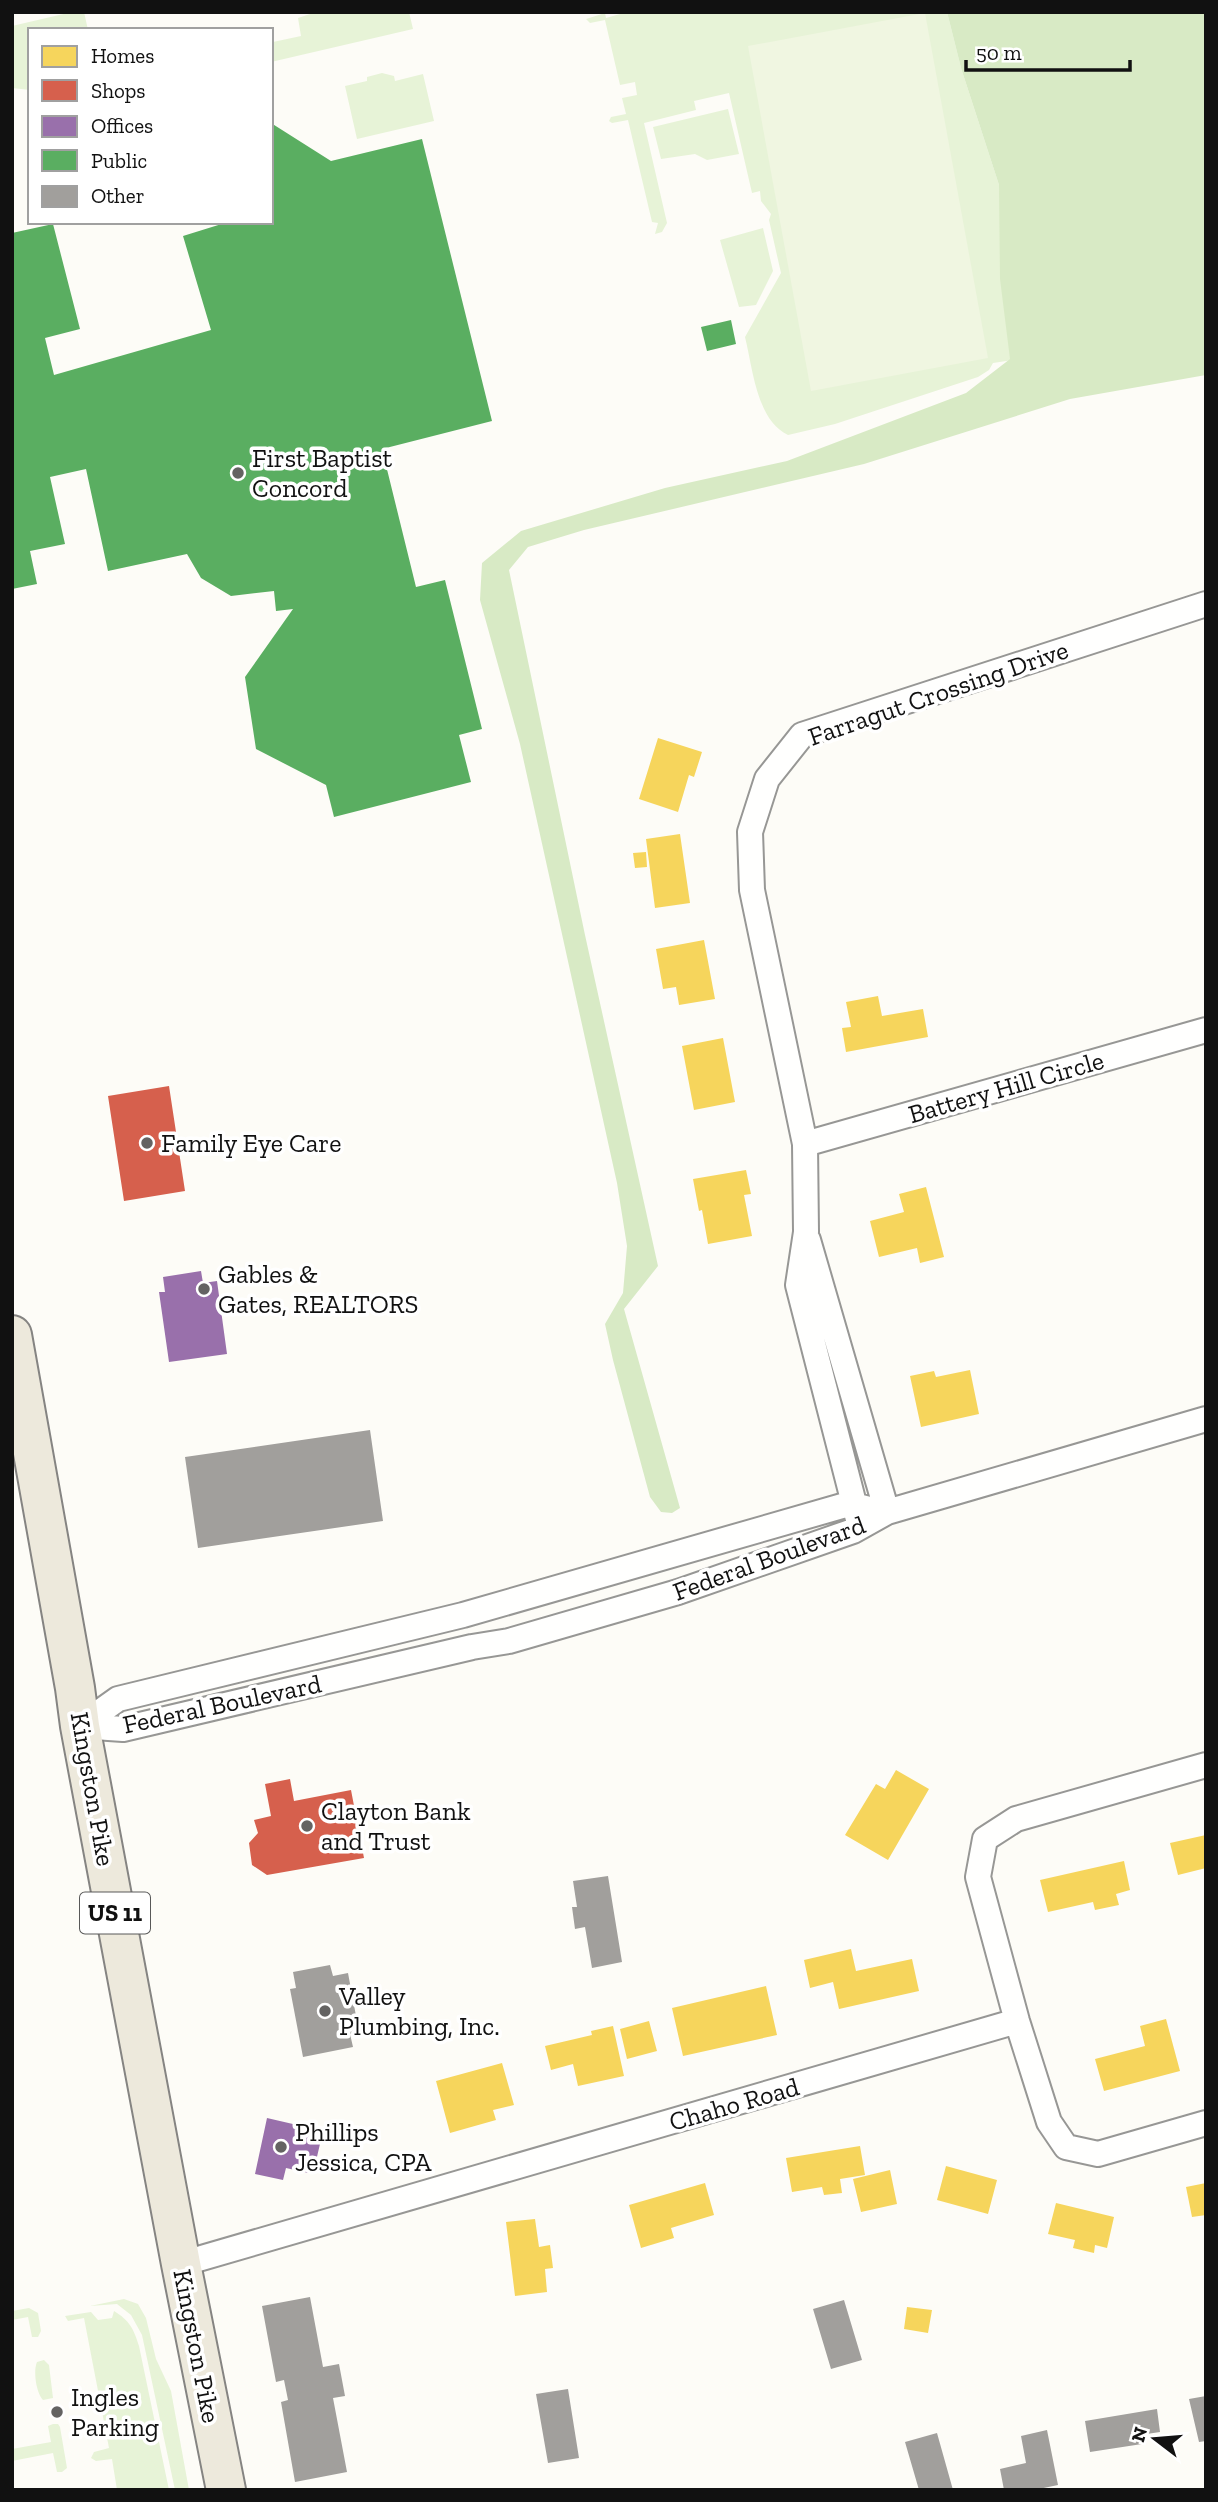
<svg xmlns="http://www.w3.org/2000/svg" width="1218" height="2502" font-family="'Zilla Slab',serif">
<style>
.green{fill:#e7f3d7}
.forest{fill:#d8eac5}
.pitch{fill:#f0f6e1}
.homes{fill:#f6d55c}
.shops{fill:#d6604d}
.offices{fill:#9970ab}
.public{fill:#5aae61}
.building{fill:#a19f9c}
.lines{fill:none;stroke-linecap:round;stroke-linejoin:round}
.minor-casing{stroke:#979795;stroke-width:28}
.primary-casing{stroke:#858482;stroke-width:42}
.minor{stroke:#fffffe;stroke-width:24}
.primary{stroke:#ede9dc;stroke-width:38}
.poi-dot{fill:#646362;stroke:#fff;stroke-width:2.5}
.labels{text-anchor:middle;stroke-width:7;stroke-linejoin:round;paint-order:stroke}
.shield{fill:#fff;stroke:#585858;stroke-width:2}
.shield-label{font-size:24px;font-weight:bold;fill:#111}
.poi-label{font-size:26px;fill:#111;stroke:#fff;text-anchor:start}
.street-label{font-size:26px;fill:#111;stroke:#fff}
</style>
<rect width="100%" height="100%" fill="#fdfcf7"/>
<path class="green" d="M 72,12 L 84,12 L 88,30 L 30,30 L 30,90 L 12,88 L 12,26 Z
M 316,12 L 409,12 L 413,29 L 271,62 L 271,38 L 273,42 L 301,36 L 298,18 Z
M 627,12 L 947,12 L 961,68 L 999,185 L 1019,359 L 993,363 L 989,370 L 978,377 L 835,424 L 788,435 C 756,419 753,369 745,337 L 781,273 L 769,220 L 771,214 L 761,201 L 760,191 L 752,193 L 729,93 L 694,101 L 696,110 L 644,123 L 667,223 L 662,232 L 655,234 L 658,223 L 652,222 L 628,120 L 612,123 L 609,121 L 611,117 L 626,114 L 622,98 L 637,95 L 635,82 L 620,85 L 605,20 L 590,23 L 586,19 L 605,13 L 606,18 Z
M 382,73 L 394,76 L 395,81 L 423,74 L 434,121 L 357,139 L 345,86 L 367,81 L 367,77 Z
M 728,109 L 739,154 L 707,160 L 695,154 L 661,159 L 653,127 Z
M 763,228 L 773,271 L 756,305 L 739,307 L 720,240 Z
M 124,2299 L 138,2304 L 146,2318 L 156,2359 L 171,2391 L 189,2490 L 175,2490 L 142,2335 L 131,2315 L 117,2304 L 90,2306 Z
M 29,2308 L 38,2313 L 41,2331 L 38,2337 L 32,2337 L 28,2317 L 12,2320 L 12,2311 Z
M 114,2311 C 129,2320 134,2329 139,2346 L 169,2490 L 117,2490 L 112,2459 L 96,2461 L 91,2458 L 94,2452 L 109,2448 L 84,2318 L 68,2321 L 65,2316 L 91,2312 L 98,2320 L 112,2318 Z
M 44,2360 L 49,2365 L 53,2398 L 43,2400 C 36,2392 33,2371 37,2362 Z
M 53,2424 L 58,2424 L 60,2427 L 67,2468 L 62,2472 L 57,2472 L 53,2453 L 12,2461 L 12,2449 L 51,2442 L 48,2426 Z"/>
<path class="forest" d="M 947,12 L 1206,12 L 1206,375 L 1070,399 L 864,464 L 584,530 L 528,547 L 509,570 L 585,935 L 658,1266 L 624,1309 L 680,1508 L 672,1513 L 661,1512 L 650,1497 L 613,1360 L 605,1324 L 623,1293 L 627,1246 L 617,1183 L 520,744 L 480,600 L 482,563 L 521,531 L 665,488 L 787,461 L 966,393 L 1010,359 L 1000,279 L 999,185 L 961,68 Z"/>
<path class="pitch" d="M 925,13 L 988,358 L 811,391 L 748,46 Z"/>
<path class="homes" d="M 658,738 L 702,752 L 694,777 L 689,775 L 678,812 L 639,799 Z
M 680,834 L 690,903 L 655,908 L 646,839 Z
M 646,852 L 647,867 L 635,868 L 633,853 Z
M 704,940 L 715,999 L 679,1005 L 676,987 L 663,989 L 656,949 Z
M 878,996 L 882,1016 L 923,1009 L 928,1037 L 846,1052 L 842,1028 L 851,1027 L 846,1002 Z
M 723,1038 L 735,1102 L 694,1110 L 682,1046 Z
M 746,1170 L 751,1194 L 744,1195 L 752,1236 L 708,1244 L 702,1210 L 699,1211 L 693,1179 Z
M 926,1187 L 944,1257 L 920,1263 L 917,1248 L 879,1257 L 870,1221 L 904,1212 L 899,1194 Z
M 970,1370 L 979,1414 L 921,1427 L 910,1376 L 934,1371 L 936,1377 Z
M 896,1770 L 929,1789 L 888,1860 L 845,1835 L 876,1784 L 885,1789 Z
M 1206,1835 L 1206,1868 L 1178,1875 L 1170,1843 Z
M 1124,1861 L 1130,1890 L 1116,1894 L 1119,1905 L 1095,1910 L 1093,1902 L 1048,1912 L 1040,1880 Z
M 851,1949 L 856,1971 L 912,1959 L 919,1991 L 839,2009 L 833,1982 L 810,1988 L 804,1960 Z
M 766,1986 L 777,2035 L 683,2056 L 672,2008 Z
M 1166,2019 L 1180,2071 L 1104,2091 L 1095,2059 L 1145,2046 L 1140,2026 Z
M 649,2021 L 657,2051 L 627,2059 L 620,2029 Z
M 613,2026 L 624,2076 L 578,2086 L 573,2064 L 551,2070 L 545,2046 L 592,2035 L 591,2031 Z
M 502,2063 L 514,2105 L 493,2110 L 496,2120 L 450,2133 L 436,2081 Z
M 860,2146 L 865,2175 L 840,2179 L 842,2193 L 824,2195 L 822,2187 L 792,2192 L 786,2158 Z
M 946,2166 L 997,2180 L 988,2214 L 937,2200 Z
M 890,2170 L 897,2204 L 861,2212 L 853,2179 Z
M 705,2183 L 714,2215 L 671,2228 L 674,2238 L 641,2248 L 629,2205 Z
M 1206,2183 L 1206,2215 L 1192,2217 L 1186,2187 Z
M 1056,2203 L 1114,2217 L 1107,2248 L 1095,2245 L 1094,2253 L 1073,2248 L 1075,2240 L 1048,2234 Z
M 535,2219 L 539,2247 L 550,2245 L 553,2268 L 545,2269 L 547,2292 L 515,2296 L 506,2222 Z
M 907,2307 L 932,2310 L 928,2333 L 904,2329 Z"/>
<path class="shops" d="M 169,1086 L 185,1191 L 124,1201 L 108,1096 Z
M 290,1779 L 294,1801 L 351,1790 L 364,1858 L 267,1875 L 252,1865 L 249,1843 L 258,1833 L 254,1820 L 271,1816 L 265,1784 Z"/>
<path class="offices" d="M 201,1271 L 203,1283 L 217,1281 L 227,1354 L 169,1362 L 159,1292 L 165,1292 L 163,1277 Z
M 267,2118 L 323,2131 L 313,2174 L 286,2168 L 283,2180 L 255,2174 Z"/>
<path class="public" d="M 271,123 L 331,161 L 422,139 L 492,421 L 382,449 L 416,587 L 445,580 L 482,729 L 459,735 L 471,782 L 334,817 L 326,785 L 256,749 L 245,677 L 293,609 L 276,611 L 274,591 L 231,596 L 201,578 L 187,554 L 108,571 L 86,469 L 50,477 L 65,544 L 30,551 L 37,584 L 12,589 L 12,233 L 53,224 L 80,329 L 45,338 L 54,375 L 211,330 L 183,236 L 228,222 L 271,222 Z
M 731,320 L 736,344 L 707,351 L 701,327 Z"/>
<path class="building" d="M 370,1430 L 383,1521 L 198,1548 L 185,1457 Z
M 608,1876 L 622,1962 L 592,1968 L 585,1927 L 575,1929 L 572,1907 L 577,1907 L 573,1881 Z
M 330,1965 L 333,1976 L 348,1973 L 359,2032 L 350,2034 L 353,2047 L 303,2057 L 290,1989 L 296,1988 L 293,1972 Z
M 310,2297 L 323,2367 L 339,2364 L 345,2396 L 333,2398 L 347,2472 L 295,2482 L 281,2402 L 288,2400 L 284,2380 L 276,2382 L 262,2306 Z
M 844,2300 L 862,2360 L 831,2369 L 813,2309 Z
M 568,2389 L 579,2458 L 548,2463 L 536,2394 Z
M 1206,2396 L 1206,2441 L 1199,2442 L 1189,2399 Z
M 1157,2409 L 1160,2432 L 1140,2435 L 1142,2444 L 1090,2452 L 1085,2421 Z
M 1047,2430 L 1058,2485 L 1034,2490 L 1004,2490 L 1000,2469 L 1026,2463 L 1021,2436 Z
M 937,2433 L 953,2490 L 919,2490 L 905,2442 Z"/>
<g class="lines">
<defs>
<path id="minor" d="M 805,1144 L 1206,1030
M 808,1240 L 887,1512
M 860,1527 L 798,1285 L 806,1232 L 805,1144 L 752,890 L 750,832 L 767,779 L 802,735 L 1206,604
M 80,1726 L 123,1729 L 472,1647 L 509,1641 L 678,1592 L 853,1531 L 887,1512 L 1206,1419
M 80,1726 L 118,1699 L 463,1615 L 849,1504 L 869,1509
M 1206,1765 L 1016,1819 L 985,1839 L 978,1877 L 1017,2021 L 1049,2122 L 1066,2147 L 1098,2154 L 1206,2123
M 181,2264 L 1017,2021"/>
<path id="primary" d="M 12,1335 L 75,1688 L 80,1726 L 181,2264 L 226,2490"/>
</defs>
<use href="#minor" class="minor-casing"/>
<use href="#primary" class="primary-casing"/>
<use href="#minor" class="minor"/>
<use href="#primary" class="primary"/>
</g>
<g class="poi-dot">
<circle cx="238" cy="473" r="7"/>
<circle cx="147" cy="1143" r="7"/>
<circle cx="204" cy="1289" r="7"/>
<circle cx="307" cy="1826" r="7"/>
<circle cx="325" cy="2011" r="7"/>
<circle cx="281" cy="2147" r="7"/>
<circle cx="57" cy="2412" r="7"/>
</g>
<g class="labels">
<rect class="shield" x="80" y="1892.5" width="70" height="41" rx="5"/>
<g class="shield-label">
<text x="115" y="1921">US 11</text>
</g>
<g class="poi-label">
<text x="252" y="467">First Baptist<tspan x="252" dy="30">Concord</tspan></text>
<text x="161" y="1152">Family Eye Care</text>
<text x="218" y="1283">Gables &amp;<tspan x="218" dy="30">Gates, REALTORS</tspan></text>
<text x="321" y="1820">Clayton Bank<tspan x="321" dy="30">and Trust</tspan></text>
<text x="339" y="2005">Valley<tspan x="339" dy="30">Plumbing, Inc.</tspan></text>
<text x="295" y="2141">Phillips<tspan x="295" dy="30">Jessica, CPA</tspan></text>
<text x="71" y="2406">Ingles<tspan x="71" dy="30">Parking</tspan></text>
</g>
<g class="street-label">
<text transform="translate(938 693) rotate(-19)" y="9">Farragut Crossing Drive</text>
<text transform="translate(1006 1087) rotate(-16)" y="9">Battery Hill Circle</text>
<text transform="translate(769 1558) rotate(-20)" y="9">Federal Boulevard</text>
<text transform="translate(222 1704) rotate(-12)" y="9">Federal Boulevard</text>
<text transform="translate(93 1789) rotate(80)" y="9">Kingston Pike</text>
<text transform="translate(734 2104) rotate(-16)" y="9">Chaho Road</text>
<text transform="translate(197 2346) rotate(79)" y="9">Kingston Pike</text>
</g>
</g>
<rect width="1218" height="2502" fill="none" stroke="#111111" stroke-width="28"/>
<rect x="28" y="28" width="245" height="196" fill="#ffffff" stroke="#a0a0a0" stroke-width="2"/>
<rect x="42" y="46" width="35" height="21" fill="#f6d55c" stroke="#a0a0a0" stroke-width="2"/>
<text x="91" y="63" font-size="21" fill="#111111">Homes</text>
<rect x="42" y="80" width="35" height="21" fill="#d6604d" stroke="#a0a0a0" stroke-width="2"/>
<text x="91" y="98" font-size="21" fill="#111111">Shops</text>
<rect x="42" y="116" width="35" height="21" fill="#9970ab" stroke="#a0a0a0" stroke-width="2"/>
<text x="91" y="133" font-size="21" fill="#111111">Offices</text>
<rect x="42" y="150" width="35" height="21" fill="#5aae61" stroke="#a0a0a0" stroke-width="2"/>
<text x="91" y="168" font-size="21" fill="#111111">Public</text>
<rect x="42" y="186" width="35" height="21" fill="#a19f9c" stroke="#a0a0a0" stroke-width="2"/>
<text x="91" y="203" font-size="21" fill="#111111">Other</text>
<g transform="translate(1155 2439) rotate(286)" stroke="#ffffff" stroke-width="5" paint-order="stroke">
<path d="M0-5L12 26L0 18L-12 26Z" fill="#111111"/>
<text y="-10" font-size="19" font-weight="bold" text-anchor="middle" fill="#111111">N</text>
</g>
<path d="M966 60v10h164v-10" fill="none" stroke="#111111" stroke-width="3.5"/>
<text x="976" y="60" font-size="21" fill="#111111" stroke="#ffffff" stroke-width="5" paint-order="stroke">50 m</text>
</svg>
